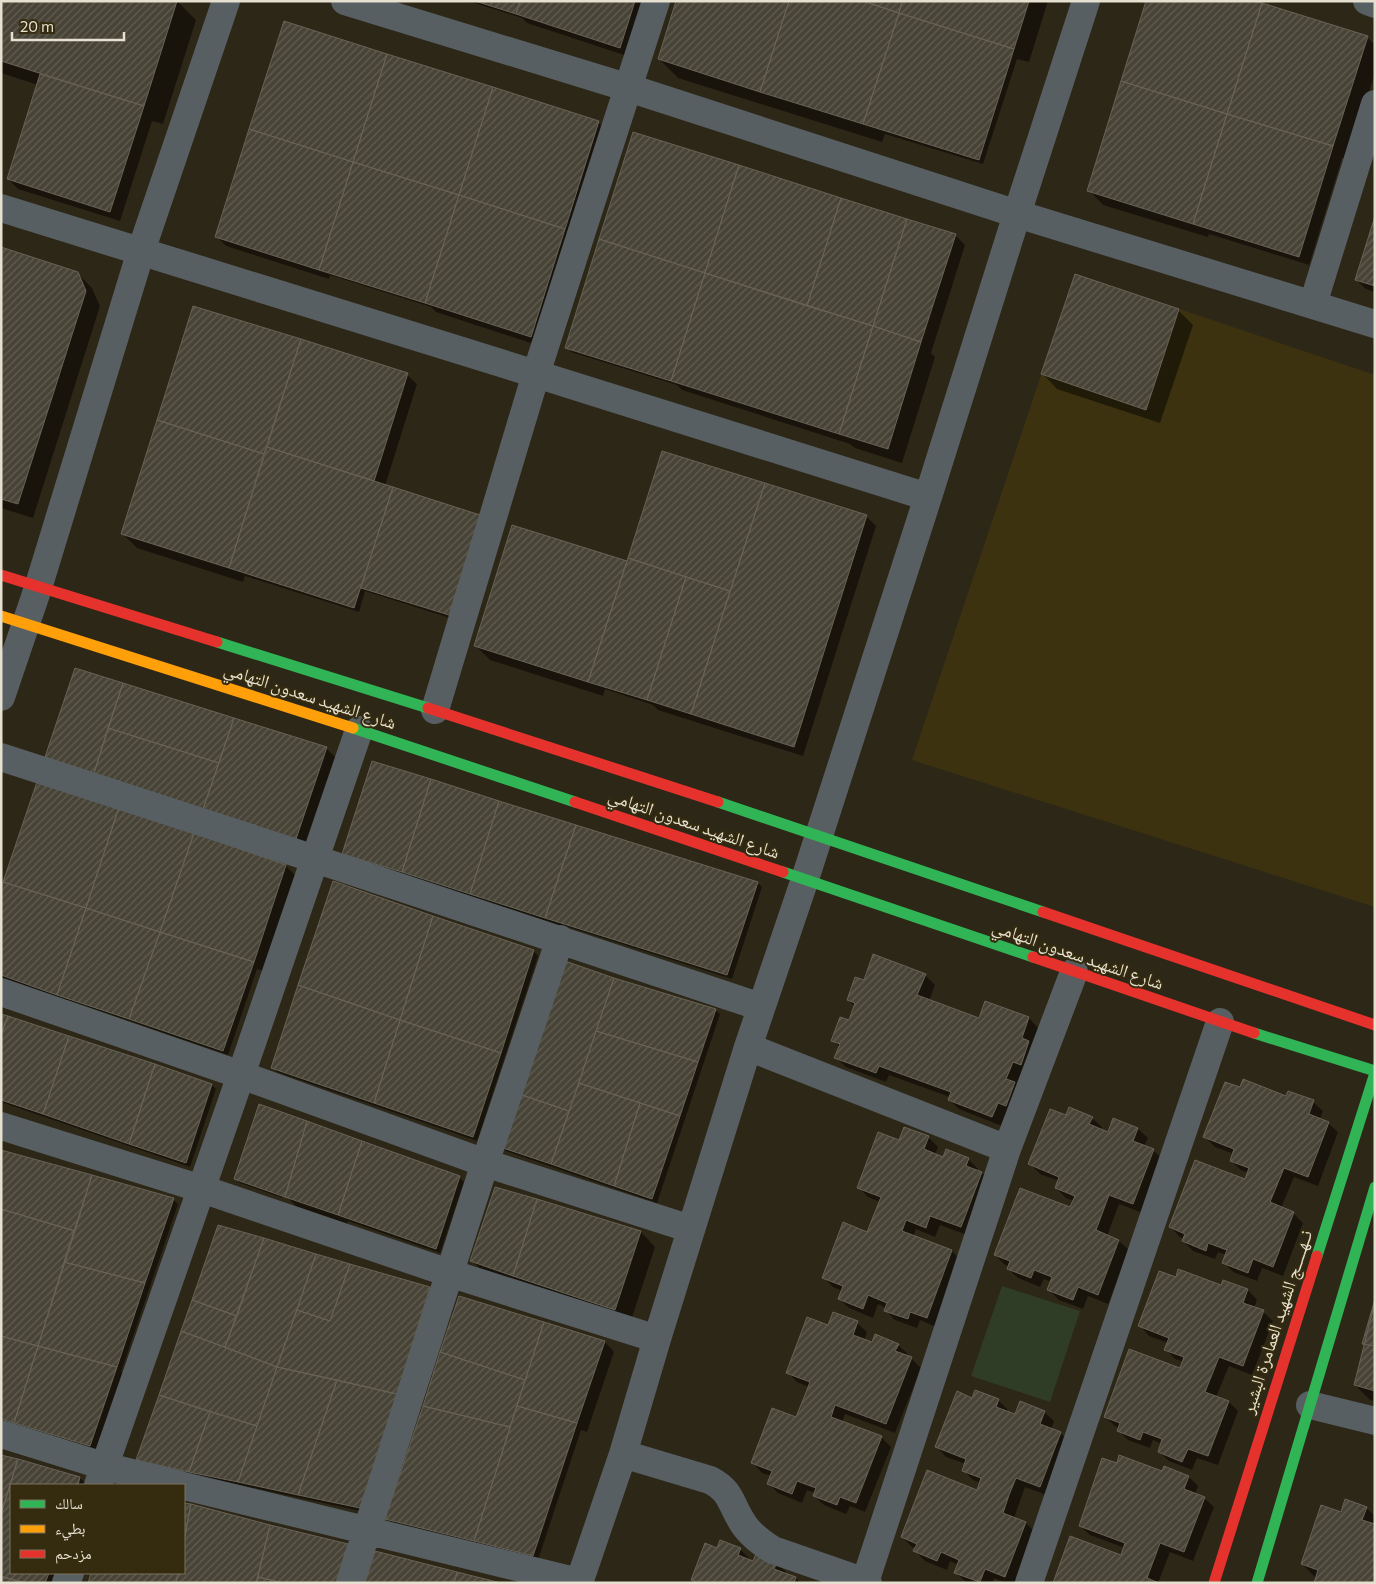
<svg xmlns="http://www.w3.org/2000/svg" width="1376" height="1584" font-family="Commissioner,'Noto Naskh Arabic',sans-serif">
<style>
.built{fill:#3d3210}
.pitch{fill:#2f3d27}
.shadow{fill:#0007}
.building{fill:url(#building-hatch);stroke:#686356}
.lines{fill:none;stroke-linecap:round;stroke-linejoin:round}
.street{stroke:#585f62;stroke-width:28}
.fast{stroke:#30b455;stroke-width:11}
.slow{stroke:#ff9f0a;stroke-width:11}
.jam{stroke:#e5322d;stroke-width:11}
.labels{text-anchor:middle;stroke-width:4;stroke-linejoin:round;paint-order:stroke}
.street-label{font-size:18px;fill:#e6e0d0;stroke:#352b0f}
</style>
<defs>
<pattern id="building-hatch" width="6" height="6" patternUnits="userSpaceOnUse" patternTransform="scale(1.25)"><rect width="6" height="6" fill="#474336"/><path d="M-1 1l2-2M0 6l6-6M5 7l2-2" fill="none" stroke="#625e52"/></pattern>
</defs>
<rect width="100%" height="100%" fill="#2d2717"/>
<path class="built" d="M 1075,274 L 1375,375 L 1375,907 L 912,760 Z"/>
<path class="pitch" d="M 1002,1286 L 1080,1311 L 1050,1402 L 971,1376 Z"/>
<path class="shadow" d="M 1,1 L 177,1 L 196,20 L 163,124 L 152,121 L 120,221 L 18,189 L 8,179 L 38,85 L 1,73 Z
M 468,1 L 647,1 L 630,57 L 527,23 L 522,18 Z
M 678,1 L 1048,1 L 1029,62 L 1017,59 L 983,164 L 885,134 L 882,142 L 678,78 L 659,59 Z
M 1367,37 L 1375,45 L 1375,73 L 1348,160 L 1342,158 L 1309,265 L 1209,234 L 1208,237 L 1103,205 L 1089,190 Z
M 598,122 L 608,132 L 540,346 L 436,312 L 431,307 L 330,275 L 329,279 L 226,246 L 217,237 Z
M 1375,220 L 1375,292 L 1366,289 L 1356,280 Z
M 955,235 L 965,245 L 931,353 L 935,357 L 902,463 L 855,448 L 850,444 L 682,390 L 677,385 L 571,352 L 567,347 Z
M 1,249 L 77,273 L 92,288 L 100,306 L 33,518 L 1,508 Z
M 194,307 L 407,375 L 417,384 L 385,486 L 480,516 L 453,619 L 365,591 L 359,612 L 245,576 L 243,582 L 137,548 L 123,534 Z
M 1178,310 L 1193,325 L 1160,423 L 1057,389 L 1043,374 Z
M 663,452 L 866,516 L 876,526 L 803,756 L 658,710 L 653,705 L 605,689 L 603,696 L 490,660 L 475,645 L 626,562 L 628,563 Z
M 326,748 L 340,762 L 310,853 L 46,757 Z
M 577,827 L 758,883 L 762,887 L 732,979 L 562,925 L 560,931 L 353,863 L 343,853 Z
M 286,866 L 295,875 L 263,971 L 257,969 L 228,1055 L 68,1000 L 67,1003 L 1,981 L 1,889 Z
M 333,882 L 534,951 L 538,956 L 477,1141 L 277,1072 L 272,1068 Z
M 925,975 L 935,985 L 929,1001 L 979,1019 L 986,1002 L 1029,1018 L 1038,1028 L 1002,1126 L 959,1109 L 949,1100 L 950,1097 L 889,1075 L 886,1082 L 846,1067 L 836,1058 L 840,1048 L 833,1040 L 849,1022 L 855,1007 L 848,1000 L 864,981 Z
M 614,979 L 715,1010 L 720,1014 L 657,1203 L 506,1151 L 502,1147 Z
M 1,1015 L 212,1085 L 216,1089 L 190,1167 L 1,1102 Z
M 1241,1089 L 1313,1102 L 1323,1111 L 1320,1119 L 1328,1123 L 1338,1132 L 1318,1186 L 1294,1177 L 1281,1208 L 1293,1213 L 1303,1223 L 1283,1276 L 1262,1268 L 1257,1281 L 1233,1272 L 1224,1262 L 1226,1255 L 1218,1252 L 1215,1259 L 1193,1251 L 1183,1241 L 1184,1239 L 1180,1237 L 1170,1227 L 1246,1181 L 1249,1173 L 1241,1170 L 1231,1161 L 1234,1154 L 1215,1147 L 1205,1137 Z
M 1067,1117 L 1092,1118 L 1102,1127 L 1101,1130 L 1109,1133 L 1114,1120 L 1138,1129 L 1148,1138 L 1144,1146 L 1153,1150 L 1163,1160 L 1143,1213 L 1119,1204 L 1107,1236 L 1119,1241 L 1129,1250 L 1108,1304 L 1088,1296 L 1083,1309 L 1059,1300 L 1049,1290 L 1052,1282 L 1044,1279 L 1040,1287 L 1018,1278 L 1008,1269 L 1009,1266 L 1005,1265 L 995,1255 L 1071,1208 L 1074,1201 L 1066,1198 L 1056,1188 L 1059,1181 L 1040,1174 L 1030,1164 Z
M 928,1137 L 938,1147 L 935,1155 L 943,1158 L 968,1159 L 978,1169 L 977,1171 L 982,1173 L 991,1182 L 970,1236 L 940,1225 L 935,1237 L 916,1229 L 913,1237 L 952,1251 L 961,1261 L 936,1327 L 920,1320 L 917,1328 L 895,1320 L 885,1310 L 886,1308 L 878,1304 L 873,1318 L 849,1308 L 839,1299 L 842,1291 L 833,1287 L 824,1278 L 868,1233 L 880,1202 L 868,1197 L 858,1187 L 899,1142 Z
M 1,1152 L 173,1199 L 178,1204 L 121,1372 L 131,1382 L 105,1460 L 1,1421 Z
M 459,1177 L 464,1182 L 440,1253 L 348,1221 L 347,1224 L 296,1206 L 286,1196 L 282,1196 L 283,1198 L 240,1183 L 235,1179 Z
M 219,1227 L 430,1288 L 444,1303 L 365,1512 L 142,1464 L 137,1460 Z
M 641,1232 L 655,1247 L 630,1324 L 486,1275 L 472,1260 Z
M 1176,1278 L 1222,1287 L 1224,1282 L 1248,1290 L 1257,1300 L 1254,1308 L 1263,1312 L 1273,1321 L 1252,1375 L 1229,1366 L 1216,1397 L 1229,1402 L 1238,1411 L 1218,1465 L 1197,1458 L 1192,1470 L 1169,1461 L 1159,1452 L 1162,1444 L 1153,1440 L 1150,1448 L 1128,1440 L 1118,1430 L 1119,1428 L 1115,1426 L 1105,1417 L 1181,1370 L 1184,1362 L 1175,1359 L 1166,1349 L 1168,1343 L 1149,1336 L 1140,1326 Z
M 459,1297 L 605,1342 L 614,1352 L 587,1432 L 581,1430 L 538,1560 L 391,1523 L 387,1518 Z
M 1375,1304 L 1375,1401 L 1370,1400 L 1355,1385 L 1365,1345 L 1363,1343 Z
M 857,1323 L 867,1332 L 864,1341 L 873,1344 L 898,1345 L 908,1354 L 907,1357 L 911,1358 L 921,1368 L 895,1433 L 845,1414 L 842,1422 L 881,1437 L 891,1447 L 865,1512 L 850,1506 L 846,1514 L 824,1505 L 814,1496 L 815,1493 L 807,1490 L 802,1503 L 778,1493 L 769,1484 L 772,1476 L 762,1473 L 753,1463 L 797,1419 L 809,1387 L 797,1382 L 788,1373 L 828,1327 Z
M 973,1399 L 998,1400 L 1008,1410 L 1007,1412 L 1015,1416 L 1044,1412 L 1054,1421 L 1051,1429 L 1060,1433 L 1070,1442 L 1049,1496 L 1025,1487 L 1014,1518 L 1026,1523 L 1035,1532 L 1016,1583 L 1006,1583 L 994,1578 L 993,1583 L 966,1582 L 956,1573 L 959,1565 L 950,1561 L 947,1570 L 925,1561 L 915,1551 L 916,1548 L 912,1547 L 902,1537 L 978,1491 L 981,1483 L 973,1480 L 963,1470 L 966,1464 L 946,1457 L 937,1447 Z
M 1,1456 L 80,1478 L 84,1482 L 83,1485 L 11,1485 L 11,1573 L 54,1573 L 51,1583 L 1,1583 Z
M 1117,1465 L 1189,1477 L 1198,1486 L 1195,1494 L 1204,1498 L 1214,1507 L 1193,1561 L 1170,1552 L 1158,1583 L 1054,1583 L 1122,1556 L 1125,1548 L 1090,1535 L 1080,1526 Z
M 184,1504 L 348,1545 L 342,1583 L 89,1583 L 92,1573 L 184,1573 Z
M 1366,1508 L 1375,1516 L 1375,1583 L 1317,1579 L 1302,1564 L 1341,1514 Z
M 718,1549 L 740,1549 L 750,1559 L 749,1561 L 754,1562 L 776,1563 L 786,1572 L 785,1574 L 796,1578 L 800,1583 L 695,1583 L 692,1580 Z"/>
<path class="building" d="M 1,1 L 177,1 L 144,106 L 1,61 Z
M 475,1 L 520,1 L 516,14 Z
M 520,1 L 635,1 L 620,48 L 516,14 Z
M 676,1 L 789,1 L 760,92 L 658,59 Z
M 789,1 L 863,1 L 899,13 L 863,124 L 760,92 Z
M 863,1 L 902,1 L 899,13 Z
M 902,1 L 1029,1 L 1014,49 L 899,13 Z
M 1146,1 L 1254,1 L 1262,3 L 1227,114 L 1121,81 Z
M 1262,3 L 1368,36 L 1333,146 L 1227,114 Z
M 899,13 L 1014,49 L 979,160 L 863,124 Z
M 284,21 L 387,54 L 353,162 L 249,129 Z
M 387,54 L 493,87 L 459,195 L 353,162 Z
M 40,74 L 144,106 L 110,212 L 7,179 Z
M 1121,81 L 1227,114 L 1193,224 L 1087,191 Z
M 493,87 L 599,121 L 565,229 L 459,195 Z
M 1227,114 L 1333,146 L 1299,257 L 1193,224 Z
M 249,129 L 353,162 L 319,270 L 215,237 Z
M 633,132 L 739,165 L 705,273 L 599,239 Z
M 353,162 L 459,195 L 425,303 L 319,270 Z
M 739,165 L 841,198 L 807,306 L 705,273 Z
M 459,195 L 565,229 L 531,337 L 425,303 Z
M 841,198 L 907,219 L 873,326 L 807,306 Z
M 1375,216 L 1375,286 L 1355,280 Z
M 907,219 L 956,234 L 921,342 L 873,326 Z
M 599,239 L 705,273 L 671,381 L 565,348 Z
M 1,247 L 78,272 L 86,291 L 18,504 L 1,499 Z
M 705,273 L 873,326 L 839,434 L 671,381 Z
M 1075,274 L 1179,309 L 1146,410 L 1041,374 Z
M 193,306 L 301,339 L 264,454 L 157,420 Z
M 873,326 L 921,342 L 888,449 L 839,434 Z
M 301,339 L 408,373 L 374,481 L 267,447 Z
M 157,420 L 264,454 L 229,568 L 121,534 Z
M 267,447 L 393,487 L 354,608 L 229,568 Z
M 662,451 L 765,483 L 730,591 L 628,558 Z
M 765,483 L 867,515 L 794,747 L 691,714 Z
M 393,487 L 480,515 L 449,615 L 361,588 Z
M 512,525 L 627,561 L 588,682 L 474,646 Z
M 628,558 L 686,577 L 647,700 L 588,682 Z
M 686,577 L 730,591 L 691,714 L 647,700 Z
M 75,668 L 123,683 L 94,773 L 45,757 Z
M 123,683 L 234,718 L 219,763 L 108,728 Z
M 234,718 L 327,747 L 296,839 L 203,809 Z
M 108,728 L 219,763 L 203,809 L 94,773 Z
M 372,761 L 431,779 L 402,872 L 342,854 Z
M 38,779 L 119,807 L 86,908 L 3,882 Z
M 431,779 L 499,801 L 470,894 L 402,872 Z
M 499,801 L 576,825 L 545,918 L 470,894 Z
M 119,807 L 194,833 L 160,932 L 86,908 Z
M 576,825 L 758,882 L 727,975 L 545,918 Z
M 194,833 L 286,865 L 254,962 L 160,932 Z
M 333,881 L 433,916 L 400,1020 L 298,985 Z
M 3,882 L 86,908 L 57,995 L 1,975 L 1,886 Z
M 86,908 L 160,932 L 129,1019 L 57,995 Z
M 433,916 L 534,950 L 501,1053 L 400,1020 Z
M 160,932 L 254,962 L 223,1051 L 129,1019 Z
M 873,954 L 926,974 L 917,995 L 979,1018 L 985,1001 L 1029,1017 L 1022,1038 L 1029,1041 L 1021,1065 L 1013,1062 L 1006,1079 L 1015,1082 L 1006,1106 L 998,1103 L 992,1117 L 948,1100 L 951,1092 L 879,1066 L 876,1073 L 834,1058 L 840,1044 L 831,1041 L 840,1017 L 849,1020 L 855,1003 L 847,1000 L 855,977 L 864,980 Z
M 565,961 L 614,978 L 569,1111 L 519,1094 Z
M 614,978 L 716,1009 L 698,1062 L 596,1031 Z
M 298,985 L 400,1020 L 374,1103 L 271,1068 Z
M 1,1014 L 8,1016 L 1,1035 Z
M 8,1016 L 69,1036 L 43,1114 L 1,1100 L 1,1035 Z
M 400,1020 L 501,1053 L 473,1137 L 374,1103 Z
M 596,1031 L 698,1062 L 680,1116 L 579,1083 Z
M 69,1036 L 155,1064 L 129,1144 L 43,1114 Z
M 155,1064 L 212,1084 L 186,1163 L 129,1144 Z
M 1243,1079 L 1286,1096 L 1288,1091 L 1314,1100 L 1309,1114 L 1329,1122 L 1308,1177 L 1284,1168 L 1270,1202 L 1294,1212 L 1273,1267 L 1253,1259 L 1248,1273 L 1222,1263 L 1227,1250 L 1208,1243 L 1206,1251 L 1182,1241 L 1185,1234 L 1169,1227 L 1195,1160 L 1245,1179 L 1249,1168 L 1230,1161 L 1234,1149 L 1203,1137 L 1225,1082 L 1240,1087 Z
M 579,1083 L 640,1103 L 614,1186 L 551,1164 Z
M 519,1094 L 569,1111 L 551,1164 L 500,1147 Z
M 640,1103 L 680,1116 L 652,1199 L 614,1186 Z
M 259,1104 L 307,1121 L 285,1197 L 234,1179 Z
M 1069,1107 L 1093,1117 L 1089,1124 L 1108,1132 L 1113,1118 L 1138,1128 L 1133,1141 L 1154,1149 L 1133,1204 L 1109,1195 L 1096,1230 L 1119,1240 L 1098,1295 L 1078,1287 L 1073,1300 L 1047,1290 L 1052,1277 L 1034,1270 L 1031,1278 L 1007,1269 L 1010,1261 L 994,1255 L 1020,1188 L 1070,1207 L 1075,1196 L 1055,1188 L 1059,1177 L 1028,1164 L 1050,1109 L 1066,1115 Z
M 307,1121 L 362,1141 L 338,1215 L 285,1197 Z
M 904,1127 L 929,1136 L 924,1149 L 943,1157 L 946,1149 L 969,1158 L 966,1166 L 982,1172 L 961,1227 L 930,1216 L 926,1228 L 906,1220 L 902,1231 L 952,1250 L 927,1318 L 910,1312 L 908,1319 L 884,1311 L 887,1303 L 868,1295 L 863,1309 L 838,1299 L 843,1286 L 822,1278 L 843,1222 L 867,1232 L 881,1197 L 857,1188 L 878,1132 L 899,1140 Z
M 362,1141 L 460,1176 L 436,1249 L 338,1215 Z
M 1,1150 L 92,1175 L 75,1231 L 1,1209 Z
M 92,1175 L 174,1198 L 145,1283 L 64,1262 Z
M 495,1187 L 537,1199 L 513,1276 L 470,1261 Z
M 537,1199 L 641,1231 L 615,1310 L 513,1276 Z
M 1,1209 L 75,1231 L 38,1346 L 1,1336 Z
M 218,1225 L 264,1238 L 237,1316 L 192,1300 Z
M 264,1238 L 316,1254 L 277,1367 L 225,1347 Z
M 316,1254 L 350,1264 L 330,1321 L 297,1310 Z
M 64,1262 L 145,1283 L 117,1367 L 38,1346 Z
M 350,1264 L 430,1287 L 397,1394 L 277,1367 L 297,1310 L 330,1321 Z
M 1178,1269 L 1221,1285 L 1223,1280 L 1248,1289 L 1243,1303 L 1264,1310 L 1243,1366 L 1219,1357 L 1205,1392 L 1229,1401 L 1208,1456 L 1188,1449 L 1182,1462 L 1158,1452 L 1162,1439 L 1143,1432 L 1140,1440 L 1117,1431 L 1120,1423 L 1104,1417 L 1129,1349 L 1180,1368 L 1184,1357 L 1164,1350 L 1169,1338 L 1138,1326 L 1159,1271 L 1176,1277 Z
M 459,1296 L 544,1322 L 525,1380 L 440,1352 Z
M 1375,1299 L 1375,1346 L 1362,1344 Z
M 192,1300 L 237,1316 L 225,1347 L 181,1331 Z
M 1375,1302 L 1375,1391 L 1354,1385 Z
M 833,1312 L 858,1321 L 853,1335 L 872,1342 L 875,1334 L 899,1344 L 895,1351 L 912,1357 L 886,1424 L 835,1405 L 831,1417 L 882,1436 L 856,1503 L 840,1497 L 837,1505 L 813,1496 L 816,1488 L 797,1481 L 792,1494 L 767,1484 L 772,1471 L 751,1463 L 772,1408 L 796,1417 L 803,1400 L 810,1382 L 786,1373 L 807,1317 L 828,1325 Z
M 544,1322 L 605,1341 L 577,1423 L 517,1406 Z
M 181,1331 L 277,1367 L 257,1426 L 159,1395 Z
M 1,1336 L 38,1346 L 14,1423 L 1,1419 Z
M 38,1346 L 117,1367 L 90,1446 L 14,1423 Z
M 440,1352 L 525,1380 L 510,1427 L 423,1406 Z
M 277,1367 L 337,1380 L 298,1495 L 238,1482 Z
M 337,1380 L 397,1394 L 360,1508 L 298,1495 Z
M 975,1390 L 999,1399 L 996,1407 L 1015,1414 L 1020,1401 L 1045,1411 L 1040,1424 L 1061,1432 L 1040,1487 L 1016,1478 L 1009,1495 L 1003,1513 L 1026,1522 L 1005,1577 L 985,1569 L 980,1582 L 954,1573 L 959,1560 L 941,1552 L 937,1561 L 913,1551 L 917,1544 L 901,1537 L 927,1470 L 977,1490 L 981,1478 L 962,1471 L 966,1459 L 935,1447 L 957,1391 L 972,1398 Z
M 159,1395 L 210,1412 L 189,1472 L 136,1460 Z
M 423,1406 L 510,1427 L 474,1541 L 385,1519 Z
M 517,1406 L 577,1423 L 533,1556 L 474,1541 Z
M 210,1412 L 257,1426 L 238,1482 L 189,1472 Z
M 1,1455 L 18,1459 L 1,1514 Z
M 1119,1455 L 1162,1471 L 1164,1466 L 1189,1476 L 1184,1489 L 1205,1497 L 1184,1552 L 1160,1543 L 1147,1578 L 1159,1583 L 1053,1583 L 1070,1536 L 1121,1555 L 1125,1543 L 1079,1526 L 1102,1458 L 1117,1463 Z
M 18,1459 L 80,1477 L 78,1485 L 11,1485 L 11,1573 L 49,1573 L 45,1583 L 25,1583 L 1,1577 L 1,1514 Z
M 1345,1499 L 1367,1507 L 1362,1520 L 1375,1524 L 1375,1583 L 1314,1583 L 1318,1570 L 1301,1564 L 1321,1505 L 1341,1512 Z
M 184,1503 L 191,1504 L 184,1540 Z
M 191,1504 L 270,1525 L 256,1583 L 176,1583 L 178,1573 L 184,1573 L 184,1541 Z
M 270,1525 L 348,1544 L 336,1583 L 283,1583 L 258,1577 Z
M 720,1540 L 741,1548 L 738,1555 L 753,1561 L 756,1554 L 777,1562 L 774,1569 L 796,1577 L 794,1583 L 698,1583 L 691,1580 L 705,1543 L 717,1548 Z
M 375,1551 L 457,1572 L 454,1583 L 365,1583 Z
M 457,1572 L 501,1583 L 454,1583 Z
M 91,1573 L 178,1573 L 176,1583 L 88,1583 Z
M 1,1576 L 26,1583 L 1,1583 Z
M 258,1577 L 283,1583 L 256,1583 Z"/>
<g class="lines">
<path class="street" d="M 345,1 L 629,88 L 1017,214 L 1375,324
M 1367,1 L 1375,4
M 1,208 L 536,374 L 928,497
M 1313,304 L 1375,104
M 1,697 L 38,588 L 141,251 L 226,1
M 435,710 L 536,374 L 656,1
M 1,757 L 315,859 L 761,1007
M 1,992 L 241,1075 L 485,1163 L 691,1229
M 748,1047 L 1007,1149
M 1,1126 L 202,1189 L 449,1273 L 657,1339
M 1310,1405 L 1375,1421
M 1,1434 L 104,1466 L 181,1485
M 623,1454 L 710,1480 C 731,1491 730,1502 741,1520 C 748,1533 760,1542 773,1550 L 868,1583
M 98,1485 L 241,1075 L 359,730
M 184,1486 L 579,1582
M 865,1582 L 1007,1149 L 1074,972
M 66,1583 L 70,1573
M 350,1583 L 485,1163 L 560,939
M 579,1583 L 623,1454 L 657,1339 L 748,1047 L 805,879 L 928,497 L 1017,214 L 1086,1
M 1029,1583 L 1220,1022"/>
<path class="fast" d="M 217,642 L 428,708
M 353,728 L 575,802
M 718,802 L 1043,912
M 783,872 L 1033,957
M 1254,1033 L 1375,1071
M 1317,1256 L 1375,1073
M 1257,1583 L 1375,1187"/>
<path class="slow" d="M 1,616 L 353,728"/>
<path class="jam" d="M 1,575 L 217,642
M 428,708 L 718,802
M 575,802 L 783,872
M 1043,912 L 1375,1025
M 1033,957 L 1254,1033
M 1214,1583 L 1317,1256"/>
</g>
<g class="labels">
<g class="street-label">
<text transform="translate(310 696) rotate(18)" y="6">شارع الشهيد سعدون التهامي</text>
<text transform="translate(694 824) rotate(19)" y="6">شارع الشهيد سعدون التهامي</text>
<text transform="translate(1078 955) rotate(19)" y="6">شارع الشهيد سعدون التهامي</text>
<text transform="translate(1277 1322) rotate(-72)" y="6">نــهـــــج الشهيد العمامرة البشير</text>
</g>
</g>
<rect width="1376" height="1584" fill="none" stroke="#e6e0d0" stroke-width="5"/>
<rect x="10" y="1484" width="175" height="90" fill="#352b0f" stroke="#7c735c"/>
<rect x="20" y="1500" width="25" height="8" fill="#30b455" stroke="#7c735c"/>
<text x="55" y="1509" font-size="15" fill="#e6e0d0">سالك</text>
<rect x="20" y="1525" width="25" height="8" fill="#ff9f0a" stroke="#7c735c"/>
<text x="55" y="1534" font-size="15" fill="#e6e0d0">بطيء</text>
<rect x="20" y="1550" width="25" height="8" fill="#e5322d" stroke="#7c735c"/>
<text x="55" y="1559" font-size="15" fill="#e6e0d0">مزدحم</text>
<path d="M12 32v8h112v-8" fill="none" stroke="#e6e0d0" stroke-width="2.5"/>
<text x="20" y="32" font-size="15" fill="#e6e0d0" stroke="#352b0f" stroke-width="4" paint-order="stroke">20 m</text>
</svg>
